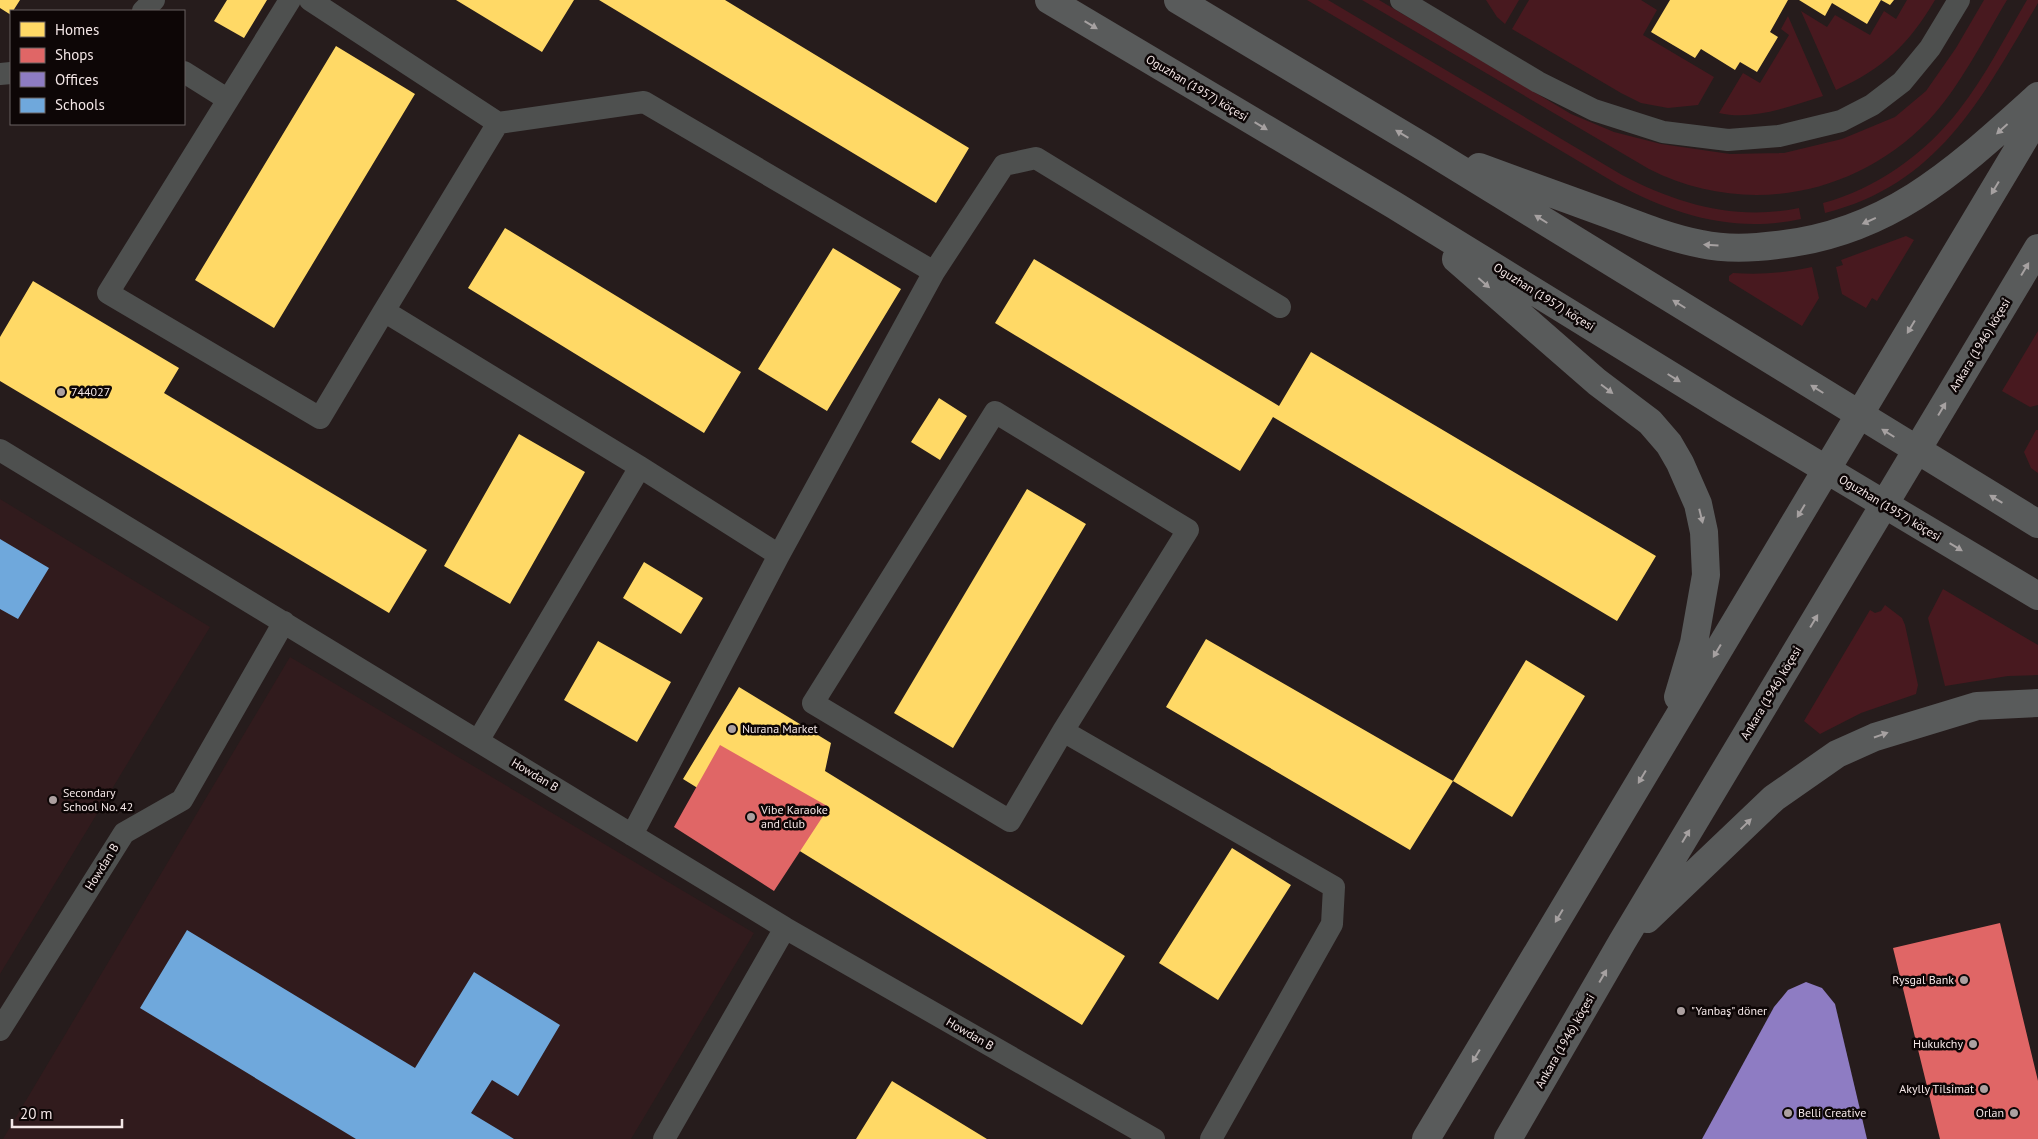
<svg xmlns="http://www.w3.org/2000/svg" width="2038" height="1139" font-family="'PT Sans',sans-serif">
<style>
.built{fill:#311b1d}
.green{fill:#48191f}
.homes{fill:#ffd966}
.shops{fill:#e06666}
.offices{fill:#8e7cc3}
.schools{fill:#6fa8dc}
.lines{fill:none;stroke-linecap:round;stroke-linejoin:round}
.service{stroke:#4e504f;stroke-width:22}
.secondary{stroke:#595b5b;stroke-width:28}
.oneway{fill:#a6a1a1}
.poi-dot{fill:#aca0a0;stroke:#0d0606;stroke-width:2}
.labels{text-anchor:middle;stroke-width:5;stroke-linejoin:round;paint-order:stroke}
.street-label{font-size:12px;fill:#f4e7e7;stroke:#0d0606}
.poi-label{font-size:12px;fill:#f4e7e7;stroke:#0d0606;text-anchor:start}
</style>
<rect width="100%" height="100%" fill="#261c1c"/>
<path class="built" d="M 0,499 L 210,627 L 0,974 Z
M 290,657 L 754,933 L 631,1139 L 3,1139 Z"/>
<path class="green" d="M 1307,0 L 1328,0 L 1622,175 C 1677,204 1736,221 1799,208 L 1801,219 C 1734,233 1676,216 1617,184 Z
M 1362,0 L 1379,0 L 1571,114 L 1614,132 L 1661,144 L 1730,154 L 1784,153 L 1842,139 L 1895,117 L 1926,91 L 1956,48 L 1984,0 L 2007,0 C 1983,40 1960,87 1928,121 C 1854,197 1744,217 1649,169 Z
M 1486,0 L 1519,0 L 1505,24 L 1497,17 Z
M 1529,0 L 1641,0 L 1657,10 L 1643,35 L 1714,77 L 1698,105 L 1668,108 L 1641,103 L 1621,93 L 1512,29 Z
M 1907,0 L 1935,0 C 1908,45 1884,68 1836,90 L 1801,11 L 1827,27 L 1835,15 L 1870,35 L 1884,11 L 1896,19 Z
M 2027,0 L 2038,0 L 2038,3 C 1982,97 1940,184 1825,213 L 1823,203 C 1876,189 1925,154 1959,110 C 1985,77 2005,37 2027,0 Z
M 1788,16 L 1823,96 C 1791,106 1753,121 1719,113 L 1743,73 L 1760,83 L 1789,35 L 1781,29 Z
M 1906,236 L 1914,240 L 1877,301 L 1872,298 L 1866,308 L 1842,294 L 1836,267 L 1843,265 L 1841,260 Z
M 1812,267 L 1819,298 L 1802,326 L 1729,281 L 1729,276 L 1733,273 C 1761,275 1785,273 1812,267 Z
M 2038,331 L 2038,405 L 2030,407 L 2002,391 Z
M 2036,430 L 2038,430 L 2038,473 L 2031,468 L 2024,452 Z
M 1943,589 L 2038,645 L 2038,675 L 2008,676 L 1945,686 L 1928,618 Z
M 1885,605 L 1902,618 L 1905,625 L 1918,685 L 1916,694 L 1861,713 L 1820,734 L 1804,721 L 1870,610 L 1875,613 L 1881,611 Z"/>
<path class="homes" d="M 0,0 L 20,0 L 13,11 L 11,11 L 11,15 L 0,8 Z
M 227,0 L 267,0 L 244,38 L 214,21 Z
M 456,0 L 574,0 L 542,52 Z
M 599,0 L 725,0 L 969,148 L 936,203 Z
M 1670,0 L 1788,0 L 1770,32 L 1778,37 L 1757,72 L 1740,62 L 1735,70 L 1701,49 L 1695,58 L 1651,32 Z
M 1799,0 L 1894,0 L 1890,5 L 1881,0 L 1867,24 L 1832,3 L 1825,16 Z
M 336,46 L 415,94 L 274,328 L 195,280 Z
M 505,228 L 741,372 L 704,433 L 468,288 Z
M 833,248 L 901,289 L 827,411 L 758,369 Z
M 1034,259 L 1279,406 L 1311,352 L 1656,556 L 1617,621 L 1273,417 L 1240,471 L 995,323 Z
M 33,281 L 179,368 L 164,393 L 427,550 L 389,613 L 0,381 L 0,337 Z
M 939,398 L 967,416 L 940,460 L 911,442 Z
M 519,434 L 585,472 L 510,604 L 444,566 Z
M 1027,489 L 1086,524 L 953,748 L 894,713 Z
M 644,562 L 703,598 L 681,634 L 623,598 Z
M 1206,639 L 1453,781 L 1410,850 L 1166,707 Z
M 598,641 L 671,682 L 637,742 L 564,700 Z
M 1526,660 L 1585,696 L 1512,817 L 1453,781 Z
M 739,687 L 831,743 L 825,771 L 1125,956 L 1082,1025 L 683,779 Z
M 1232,848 L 1291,885 L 1218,1000 L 1159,963 Z
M 892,1081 L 987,1139 L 856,1139 Z"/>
<path class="shops" d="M 720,745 L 829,807 L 774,891 L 674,827 Z
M 2000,923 L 2038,1081 L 2038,1139 L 1940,1139 L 1893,948 Z"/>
<path class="offices" d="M 1806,982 L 1822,988 L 1835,1004 L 1867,1139 L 1702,1139 L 1774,1007 L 1788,990 Z"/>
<path class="schools" d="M 0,539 L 49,568 L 18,619 L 0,609 Z
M 187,930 L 415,1068 L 474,972 L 560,1025 L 518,1096 L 492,1080 L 471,1113 L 514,1139 L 356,1139 L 140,1008 Z"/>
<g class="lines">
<path class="service" d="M 290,0 L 108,293 L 320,418 L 384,311
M 310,0 L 498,123
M 1401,0 L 1538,82 L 1594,110 L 1663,132 L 1728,140 L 1779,136 L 1841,121 L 1872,105 L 1902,82 L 1930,48 L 1959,0
M 143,11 L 154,0
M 184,72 L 227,99
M 0,74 L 11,73
M 995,412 L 1188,530 L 1063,731 L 1010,821 L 813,703 Z
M 0,450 L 785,928 L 1154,1139
M 779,555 L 640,467 L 384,311 L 498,123 L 644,102 L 934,272
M 1063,731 L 1334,887 L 1332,924 L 1211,1139
M 478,741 L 640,467
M 632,835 L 779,555 L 934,272 L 1004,165 L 1036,158 L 1280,307
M 0,1030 L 124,833 L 182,800 L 284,622
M 664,1139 L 785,928"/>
<path class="secondary" d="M 1049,0 L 1394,205 L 1725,409 L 2038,596
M 1178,0 L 1427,149 L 2038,524
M 1479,167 C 1523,183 1567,199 1611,215 C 1640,226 1670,238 1701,244 C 1724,249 1754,248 1777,245 C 1890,233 1957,169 2038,96
M 1456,259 L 1597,382 L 1650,422 L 1669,444 L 1680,463 L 1698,504 L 1704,532 L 1706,575 L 1694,643 L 1678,697
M 1647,919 L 1774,798 L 1837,754 L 1875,737 L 1977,706 L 2038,703
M 1426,1139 L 2038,116
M 1508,1139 L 1622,942 L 2038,248"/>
</g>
<defs><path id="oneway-solid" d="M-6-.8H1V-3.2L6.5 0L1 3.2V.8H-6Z" transform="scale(1.25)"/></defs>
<g class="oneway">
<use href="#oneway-solid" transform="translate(1091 25) rotate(31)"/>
<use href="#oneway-solid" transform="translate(1261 126) rotate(31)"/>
<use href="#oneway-solid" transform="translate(2002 129) rotate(138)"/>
<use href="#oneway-solid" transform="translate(1402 134) rotate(-149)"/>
<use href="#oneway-solid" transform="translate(1995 188) rotate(121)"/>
<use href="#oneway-solid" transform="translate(1541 219) rotate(-148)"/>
<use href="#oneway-solid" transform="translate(1869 221) rotate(156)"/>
<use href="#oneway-solid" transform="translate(1711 245) rotate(-176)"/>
<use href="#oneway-solid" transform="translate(2025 269) rotate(-59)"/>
<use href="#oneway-solid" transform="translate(1484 283) rotate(41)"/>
<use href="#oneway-solid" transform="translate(1679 304) rotate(-148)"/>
<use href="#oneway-solid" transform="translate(1911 327) rotate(121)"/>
<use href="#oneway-solid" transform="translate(1674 378) rotate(32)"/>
<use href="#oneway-solid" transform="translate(1607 389) rotate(37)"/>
<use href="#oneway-solid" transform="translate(1817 389) rotate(-148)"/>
<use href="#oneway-solid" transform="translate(1942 409) rotate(-59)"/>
<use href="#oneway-solid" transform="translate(1888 433) rotate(-148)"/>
<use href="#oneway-solid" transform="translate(1996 499) rotate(-149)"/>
<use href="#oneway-solid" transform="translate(1801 511) rotate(121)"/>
<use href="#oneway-solid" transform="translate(1701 516) rotate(76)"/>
<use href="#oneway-solid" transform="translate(1956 547) rotate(31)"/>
<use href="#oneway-solid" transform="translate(1814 621) rotate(-59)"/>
<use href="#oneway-solid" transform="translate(1717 651) rotate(121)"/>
<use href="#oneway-solid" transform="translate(1881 735) rotate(-19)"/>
<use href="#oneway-solid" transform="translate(1642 777) rotate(121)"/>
<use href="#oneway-solid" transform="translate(1746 824) rotate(-44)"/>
<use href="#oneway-solid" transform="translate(1686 836) rotate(-59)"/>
<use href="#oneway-solid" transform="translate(1559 916) rotate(121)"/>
<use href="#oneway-solid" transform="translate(1603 976) rotate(-60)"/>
<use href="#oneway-solid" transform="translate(1476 1056) rotate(121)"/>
</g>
<g class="poi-dot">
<circle cx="61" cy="392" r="5"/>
<circle cx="732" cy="729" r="5"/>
<circle cx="53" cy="800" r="5"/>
<circle cx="751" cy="817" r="5"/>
<circle cx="1964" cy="980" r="5"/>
<circle cx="1681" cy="1011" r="5"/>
<circle cx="1973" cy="1044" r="5"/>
<circle cx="1984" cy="1089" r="5"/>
<circle cx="1788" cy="1113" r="5"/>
<circle cx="2014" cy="1113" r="5"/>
</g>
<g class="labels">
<g class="street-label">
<text transform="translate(1197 88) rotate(31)" y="4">Oguzhan (1957) köçesi</text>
<text transform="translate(1544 297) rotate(32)" y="4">Oguzhan (1957) köçesi</text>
<text transform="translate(1980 345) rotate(-59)" y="4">Ankara (1946) köçesi</text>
<text transform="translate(1890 508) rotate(31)" y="4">Oguzhan (1957) köçesi</text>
<text transform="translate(1771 693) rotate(-59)" y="4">Ankara (1946) köçesi</text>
<text transform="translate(535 775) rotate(31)" y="4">Howdan B</text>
<text transform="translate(102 867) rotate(-58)" y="4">Howdan B</text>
<text transform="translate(970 1034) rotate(30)" y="4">Howdan B</text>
<text transform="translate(1565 1041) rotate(-60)" y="4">Ankara (1946) köçesi</text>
</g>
<g class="poi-label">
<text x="71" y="396">744027</text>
<text x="742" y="733">Nurana Market</text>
<text x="63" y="797">Secondary<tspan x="63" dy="14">School No. 42</tspan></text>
<text x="761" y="814">Vibe Karaoke<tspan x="761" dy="14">and club</tspan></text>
<text x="1954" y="984" text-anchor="end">Rysgal Bank</text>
<text x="1691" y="1015">"Yanbaş" döner</text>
<text x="1963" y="1048" text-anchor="end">Hukukchy</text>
<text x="1974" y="1093" text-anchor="end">Akylly Tilsimat</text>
<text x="1798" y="1117">Belli Creative</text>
<text x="2004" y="1117" text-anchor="end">Orlan</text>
</g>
</g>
<rect x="10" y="10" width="175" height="115" fill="#0d0606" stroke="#696060"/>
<rect x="20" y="22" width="25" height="15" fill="#ffd966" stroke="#696060"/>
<text x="55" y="35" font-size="15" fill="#f4e7e7">Homes</text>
<rect x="20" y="48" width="25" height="15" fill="#e06666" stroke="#696060"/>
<text x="55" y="60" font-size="15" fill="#f4e7e7">Shops</text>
<rect x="20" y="72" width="25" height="15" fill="#8e7cc3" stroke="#696060"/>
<text x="55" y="85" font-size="15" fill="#f4e7e7">Offices</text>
<rect x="20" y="98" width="25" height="15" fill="#6fa8dc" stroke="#696060"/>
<text x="55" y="110" font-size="15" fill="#f4e7e7">Schools</text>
<path d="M12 1119v8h110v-8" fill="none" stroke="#f4e7e7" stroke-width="2.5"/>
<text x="20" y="1119" font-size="15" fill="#f4e7e7" stroke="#0d0606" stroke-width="4" paint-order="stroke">20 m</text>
</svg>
